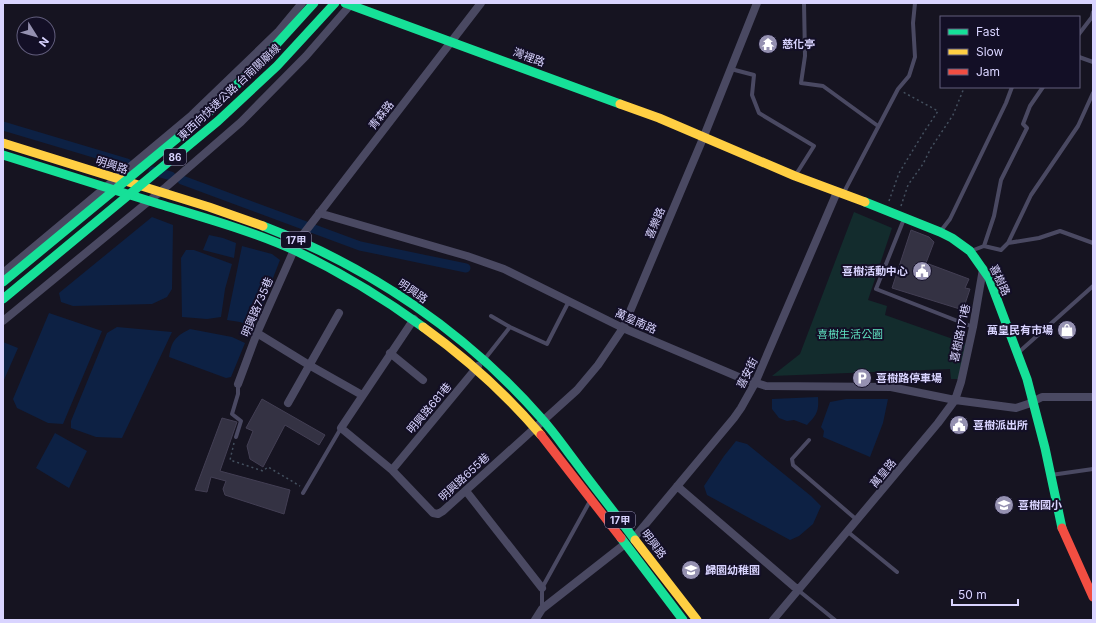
<svg xmlns="http://www.w3.org/2000/svg" width="1096" height="623" font-family="Inter,'Noto Sans TC',sans-serif">
<style>
.green{fill:#132c2d}
.water{fill:#0d2144}
.lines{fill:none;stroke-linecap:round;stroke-linejoin:round}
.canal{stroke:#0d2144;stroke-width:9}
.building{fill:#343243;stroke:#433f54}
.path{stroke:#44505f;stroke-width:1.5;stroke-dasharray:2 3;stroke-linecap:butt}
.lane{stroke:#4a4962;stroke-width:4}
.street{stroke:#4a4962;stroke-width:8}
.fast{stroke:#16e098;stroke-width:9}
.slow{stroke:#ffcf43;stroke-width:9}
.jam{stroke:#f24e42;stroke-width:9}
.fast-bridge{stroke:#16e098;stroke-width:9}
.labels{text-anchor:middle;stroke-width:4;stroke-linejoin:round;paint-order:stroke}
.shield{fill:#130f26;stroke:#9e99be;stroke-width:1}
.shield-label{font-size:10px;font-weight:bold;fill:#d9d4ff}
.poi-label{font-size:11px;font-weight:bold;fill:#d9d4ff;stroke:#130f26;text-anchor:start}
.street-label{font-size:11px;fill:#d9d4ff;stroke:#130f26}
.park-label{font-size:11px;fill:#5fe0c0;stroke:#130f26}
</style>
<rect width="100%" height="100%" fill="#161421"/>
<path class="green" d="M 854,212 L 892,228 L 868,300 L 887,306 L 885,315 L 967,344 L 958,379 L 951,379 L 950,369 L 772,376 L 800,354 Z"/>
<path class="water" d="M 152,217 L 173,225 L 172,289 L 167,297 L 152,304 L 73,306 L 61,302 L 59,293 Z
M 209,235 L 223,238 L 236,243 L 234,258 L 203,250 Z
M 242,246 L 272,254 L 280,260 L 254,327 L 240,322 L 227,320 Z
M 186,250 L 194,250 L 232,264 L 225,289 L 221,317 L 207,319 L 182,317 L 181,258 Z
M 49,313 L 102,331 L 63,424 L 48,423 L 17,408 L 13,399 Z
M 117,327 L 172,332 L 122,438 L 96,437 L 71,428 L 71,421 L 107,333 Z
M 190,329 L 232,337 L 245,343 L 231,377 L 226,378 L 169,357 C 172,340 175,337 190,329 Z
M 3,342 L 18,348 L 3,382 Z
M 818,397 C 819,411 817,415 807,425 L 794,420 L 787,421 L 779,418 L 772,409 L 772,399 Z
M 846,399 L 888,399 L 883,423 L 870,457 L 823,437 L 824,431 L 821,427 L 830,402 Z
M 55,433 L 87,451 L 69,488 L 36,468 Z
M 736,441 L 747,444 L 811,496 L 821,506 L 813,524 L 799,536 L 790,540 L 707,495 L 704,486 L 724,456 Z"/>
<g class="lines">
<path class="canal" d="M 3,126 L 127,163
M 153,171 L 171,176
M 182,180 L 360,246 L 466,268"/>
</g>
<path class="building" d="M 911,230 L 929,237 L 934,242 L 926,263 L 969,279 L 965,288 L 970,289 L 963,310 L 892,288 Z
M 262,399 L 325,435 L 319,445 L 285,425 L 263,467 L 250,459 L 247,446 L 253,431 L 246,428 Z
M 222,418 L 237,422 L 220,471 L 290,490 L 284,514 L 225,495 L 223,489 L 226,481 L 211,477 L 207,492 L 195,490 Z"/>
<g class="lines">
<path class="path" d="M 889,201 L 899,173 L 924,132 L 938,111 L 903,92
M 901,206 L 908,185 L 923,164 L 931,148 L 953,115 L 964,88
M 234,443 L 230,460 L 263,471 L 268,467 L 300,486"/>
<path class="lane" d="M 804,3 L 805,56 L 801,83 L 823,86 L 878,126
M 1079,34 L 1092,17 L 1093,12
M 1079,57 L 1093,62
M 731,69 L 754,75 L 752,95 L 759,113 L 814,146 L 795,176
M 843,194 L 898,89 L 909,76 L 915,57 L 913,23 L 915,3
M 904,219 L 876,289 L 973,327
M 940,232 L 950,219 L 1006,103 L 1012,87
M 1008,243 L 1031,195 L 1078,126 L 1093,93
M 984,246 L 994,216 L 1001,180 L 1027,128 L 1023,124 L 1030,106 L 1043,87
M 971,251 L 984,246 L 1001,250 L 1008,243 L 1039,238 L 1060,231 L 1093,243
M 491,316 L 510,327 L 547,344 L 569,301
M 1019,352 L 1093,286
M 484,360 L 510,327
M 236,437 L 241,421 L 232,414 L 238,394 L 238,384
M 809,440 L 792,459 L 793,465 L 857,520
M 1051,475 L 1093,469
M 303,493 L 341,428
M 848,532 L 897,572
M 798,590 L 835,620
M 542,608 L 542,588 L 590,501"/>
<path class="street" d="M 319,213 L 467,256 L 504,269 L 623,328 L 741,378 L 766,386 L 891,387 L 955,400 L 1016,408 L 1028,404 L 1042,397 L 1093,397
M 3,273 L 192,115 L 278,32 L 302,3
M 414,319 L 341,428 L 392,470 L 433,513 L 438,514 L 443,511 L 577,390 L 598,365 L 623,328 L 704,136 L 757,3
M 3,321 L 166,187 L 241,122 L 306,56 L 352,3
M 257,333 L 309,365 L 362,395
M 390,353 L 423,380
M 238,384 L 257,333 L 298,241 L 481,3
M 288,403 L 339,313
M 392,470 L 478,366
M 677,486 L 798,590
M 466,491 L 542,588
M 634,538 L 734,418 L 741,408 L 755,383 L 837,192
M 535,620 L 542,609 L 625,544
M 773,620 L 938,423 L 955,400 L 961,382 L 973,327 L 983,269"/>
<path class="fast" d="M 345,3 L 620,104
M 3,155 C 55,171 107,188 159,204 C 205,218 252,231 296,251 C 340,272 383,298 423,327
M 865,202 L 940,232 L 952,238 L 970,251 L 989,278 L 1027,379 L 1045,448 L 1062,528
M 263,226 C 370,267 467,333 542,419 C 554,432 564,447 574,460 C 594,487 615,513 635,540
M 621,538 L 683,620"/>
<path class="slow" d="M 620,104 L 659,118 L 795,176 L 865,202
M 3,143 L 209,207 L 263,226
M 423,327 C 466,358 506,394 541,435
M 635,540 L 697,620"/>
<path class="jam" d="M 541,435 L 621,538
M 1062,528 L 1093,597"/>
<path class="fast-bridge" d="M 3,282 L 209,112 L 264,58 L 314,3
M 3,299 L 218,121 L 277,66 L 335,3"/>
</g>
<defs>
<symbol id="temple-disc" viewBox="-11 -11 22 22"><circle r="9.5" fill="#9591b1" stroke="#130f26"/><path d="M0-6L5-2H3V0L6.5 2.5H4V6H1.5V3h-3V6H-4V2.5H-6.5L-3 0V-2H-5Z" fill="#fff"/></symbol>
<symbol id="civic-disc" viewBox="-11 -11 22 22"><circle r="9.5" fill="#9591b1" stroke="#130f26"/><path d="M-.6-6.5H3V-4.5H.6V-3L4-1V1h2V6H-6V1h2V-1L-.6-3ZM-1.2 2.5V6h2.4V2.5Z" fill="#fff"/></symbol>
<symbol id="shop-disc" viewBox="-11 -11 22 22"><circle r="9.5" fill="#9591b1" stroke="#130f26"/><path d="M-5-2.5h2.3a2.7 3.5 0 0 1 5.4 0H5L5.5 6h-11ZM-1.5-2.5h3a1.5 2.3 0 0 0-3 0Z" fill="#fff"/></symbol>
<symbol id="parking-disc" viewBox="-11 -11 22 22"><circle r="9.5" fill="#9591b1" stroke="#130f26"/><path d="M-3.5-5.5H1a3.5 3.5 0 0 1 0 7H-1V5.5H-3.5ZM-1-3.4V-.6H.8a1.4 1.4 0 0 0 0-2.8Z" fill="#fff"/></symbol>
<symbol id="school-disc" viewBox="-11 -11 22 22"><circle r="9.5" fill="#9591b1" stroke="#130f26"/><path d="M0-5L7-2L0 1L-7-2ZM-4 1L0 2.5L4 1V4Q0 6-4 4Z" fill="#fff"/></symbol>
</defs>
<g fill-rule="evenodd">
<use href="#temple-disc" x="757" y="33" width="22" height="22"/>
<use href="#civic-disc" x="911" y="260" width="22" height="22"/>
<use href="#shop-disc" x="1056" y="319" width="22" height="22"/>
<use href="#parking-disc" x="851" y="367" width="22" height="22"/>
<use href="#civic-disc" x="948" y="414" width="22" height="22"/>
<use href="#school-disc" x="993" y="494" width="22" height="22"/>
<use href="#school-disc" x="680" y="559" width="22" height="22"/>
</g>
<g class="labels">
<g class="shield">
<rect x="164" y="149" width="22" height="16" rx="3"/>
<rect x="281" y="232" width="30" height="16" rx="3"/>
<rect x="605" y="512" width="30" height="16" rx="3"/>
</g>
<g class="shield-label">
<text x="175" y="161">86</text>
<text x="296" y="244">17甲</text>
<text x="620" y="524">17甲</text>
</g>
<g class="poi-label">
<text x="782" y="48">慈化亭</text>
<text x="908" y="275" text-anchor="end">喜樹活動中心</text>
<text x="1053" y="334" text-anchor="end">萬皇民有市場</text>
<text x="876" y="382">喜樹路停車場</text>
<text x="973" y="429">喜樹派出所</text>
<text x="1018" y="509">喜樹國小</text>
<text x="705" y="574">歸園幼稚園</text>
</g>
<g class="street-label">
<text transform="translate(529 57) rotate(20)" y="4">灣裡路</text>
<text transform="translate(229 92) rotate(-43)" y="4">東西向快速公路 台南關廟線</text>
<text transform="translate(381 115) rotate(-52)" y="4">青森路</text>
<text transform="translate(112 165) rotate(18)" y="4">明興路</text>
<text transform="translate(655 223) rotate(-67)" y="4">喜樂路</text>
<text transform="translate(1000 280) rotate(65)" y="4">喜樹路</text>
<text transform="translate(413 291) rotate(34)" y="4">明興路</text>
<text transform="translate(257 307) rotate(-67)" y="4">明興路735巷</text>
<text transform="translate(636 321) rotate(24)" y="4">萬皇南路</text>
<text transform="translate(960 333) rotate(-78)" y="4">喜樹路171巷</text>
<text transform="translate(747 373) rotate(-64)" y="4">喜安街</text>
<text transform="translate(429 408) rotate(-50)" y="4">明興路681巷</text>
<text transform="translate(883 473) rotate(-50)" y="4">萬皇路</text>
<text transform="translate(464 477) rotate(-43)" y="4">明興路655巷</text>
<text transform="translate(654 544) rotate(53)" y="4">明興路</text>
</g>
<g class="park-label">
<text x="850" y="338">喜樹生活公園</text>
</g>
</g>
<rect width="1096" height="623" fill="none" stroke="#d9d4ff" stroke-width="8"/>
<rect x="940" y="16" width="140" height="72" fill="#130f26" stroke="#625e7d"/>
<rect x="948" y="29" width="20" height="6" fill="#16e098" stroke="#625e7d"/>
<text x="976" y="36" font-size="12" fill="#d9d4ff">Fast</text>
<rect x="948" y="49" width="20" height="6" fill="#ffcf43" stroke="#625e7d"/>
<text x="976" y="56" font-size="12" fill="#d9d4ff">Slow</text>
<rect x="948" y="69" width="20" height="6" fill="#f24e42" stroke="#625e7d"/>
<text x="976" y="76" font-size="12" fill="#d9d4ff">Jam</text>
<g transform="translate(36 36) rotate(127)"><circle r="19" fill="#130f26" stroke="#625e7d"/>
<path d="M0-3L7 15L0 10L-7 15Z" fill="#9591b1"/>
<text y="-6" font-size="11" font-weight="bold" text-anchor="middle" fill="#d9d4ff">N</text>
</g>
<path d="M952 599v6h66v-6" fill="none" stroke="#d9d4ff" stroke-width="2"/>
<text x="958" y="599" font-size="12" fill="#d9d4ff" stroke="#130f26" stroke-width="3" paint-order="stroke">50 m</text>
</svg>
